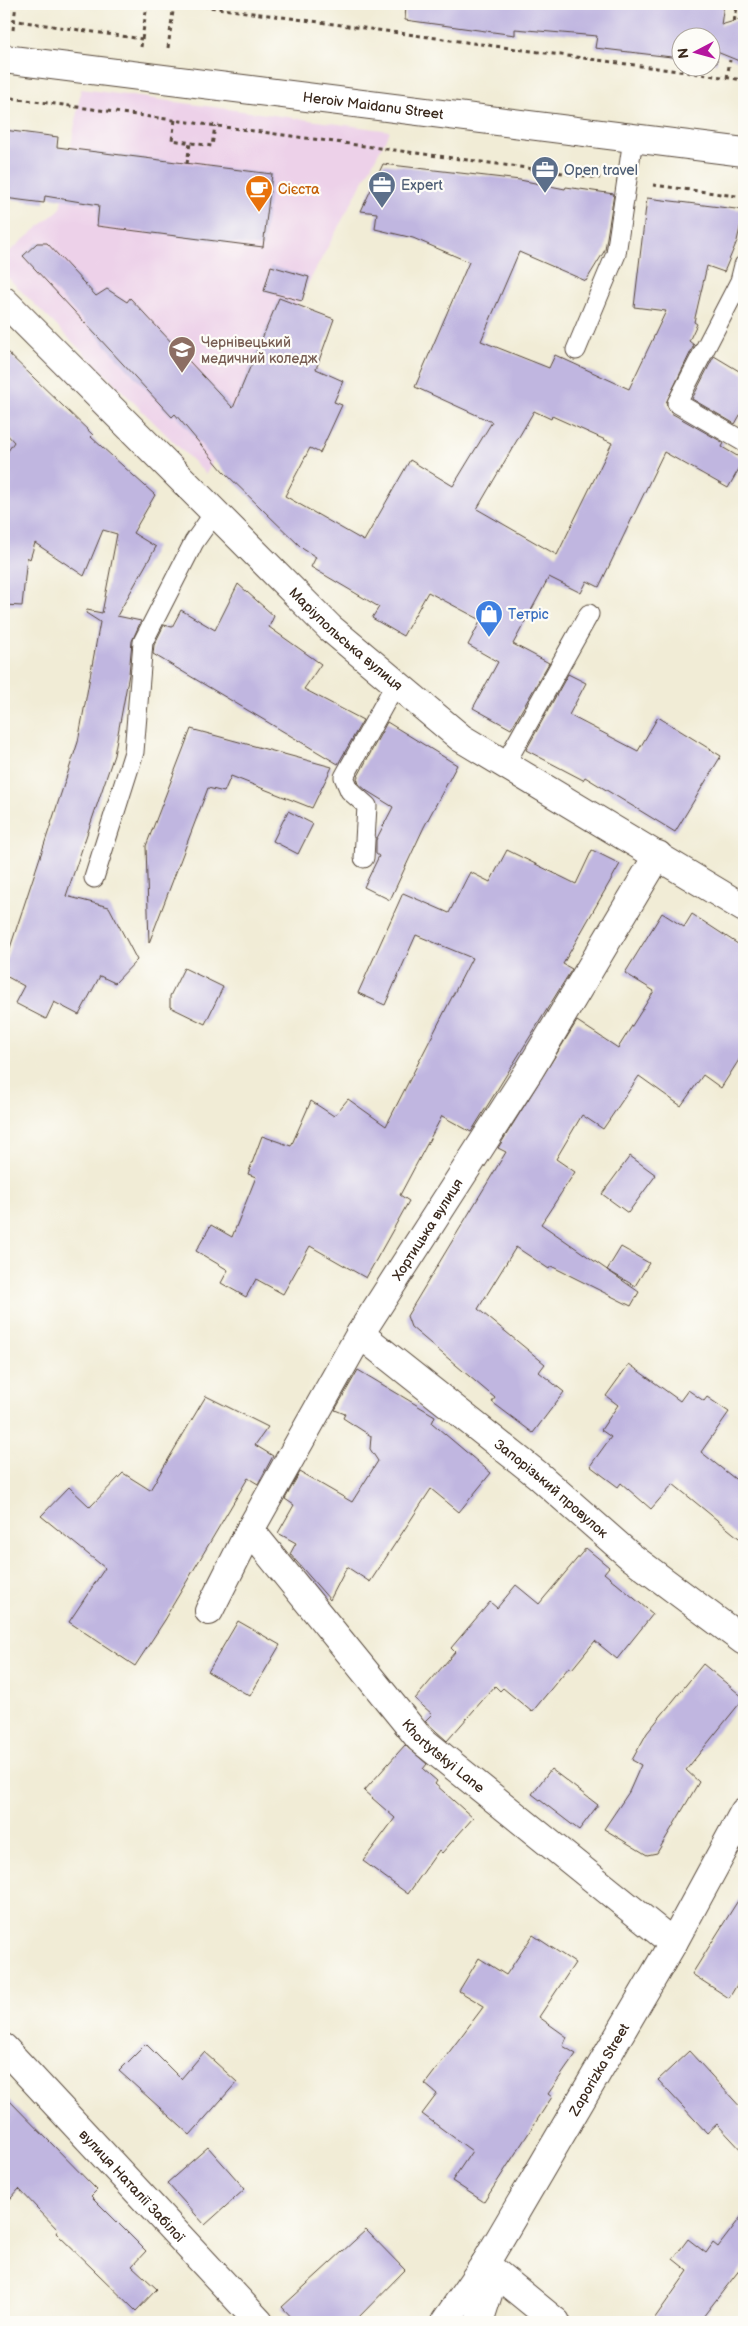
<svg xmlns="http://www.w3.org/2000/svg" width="748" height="2326" font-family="'Balsamiq Sans',sans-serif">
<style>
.built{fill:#edd1e9}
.building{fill:#c0b6e0;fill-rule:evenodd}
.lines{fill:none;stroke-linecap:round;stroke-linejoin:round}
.service-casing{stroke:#56473a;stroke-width:21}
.minor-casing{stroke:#56473a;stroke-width:30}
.primary-casing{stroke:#56473a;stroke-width:30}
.path{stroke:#56473a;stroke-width:3;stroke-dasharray:4 4;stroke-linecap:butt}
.service{stroke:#fff;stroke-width:19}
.minor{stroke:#fff;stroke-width:28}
.primary{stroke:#fff;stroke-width:28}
.labels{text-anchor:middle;stroke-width:4.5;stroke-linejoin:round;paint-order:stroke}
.street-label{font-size:14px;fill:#3b2a1e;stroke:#fdfcf7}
.service-label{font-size:14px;fill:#4e5e75;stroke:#fdfcf7;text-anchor:start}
.food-label{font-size:14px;fill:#c56008;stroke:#fdfcf7;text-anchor:start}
.education-label{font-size:14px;fill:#785e54;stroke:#fdfcf7;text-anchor:start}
.shop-label{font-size:14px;fill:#366cbe;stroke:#fdfcf7;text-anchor:start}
</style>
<rect width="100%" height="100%" fill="#fdfcf7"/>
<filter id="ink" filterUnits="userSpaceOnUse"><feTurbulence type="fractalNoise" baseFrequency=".02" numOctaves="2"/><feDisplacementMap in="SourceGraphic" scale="10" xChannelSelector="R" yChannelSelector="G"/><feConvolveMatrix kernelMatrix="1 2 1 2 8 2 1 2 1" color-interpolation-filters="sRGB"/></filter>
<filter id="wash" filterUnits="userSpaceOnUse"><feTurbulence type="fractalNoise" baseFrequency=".0096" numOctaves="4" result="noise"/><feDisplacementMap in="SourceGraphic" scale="20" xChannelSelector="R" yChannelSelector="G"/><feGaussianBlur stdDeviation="1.12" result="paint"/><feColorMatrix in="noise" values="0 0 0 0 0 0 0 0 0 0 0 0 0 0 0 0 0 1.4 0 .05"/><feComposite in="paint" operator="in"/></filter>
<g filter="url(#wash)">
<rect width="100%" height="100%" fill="#f1ecd6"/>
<path class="built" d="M 81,89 L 390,131 L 206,474 L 4,274 L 4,256 L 60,209 Z"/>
<g id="blocks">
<path class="building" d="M 406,4 L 724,4 L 721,25 L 744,18 L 744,63 L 717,52 L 717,63 L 710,62 L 710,38 L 680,38 L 680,58 L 595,48 L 597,36 L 515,29 L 515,35 L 405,20 Z
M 4,130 L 58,137 L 57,147 L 272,174 L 263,247 L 97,226 L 99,205 L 45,196 L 44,203 L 4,198 Z
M 383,164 L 520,180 L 565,189 L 566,187 L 614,194 L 605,250 L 586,281 L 519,252 L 481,341 L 549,368 L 555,355 L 629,389 L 666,311 L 634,307 L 647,198 L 744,210 L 737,241 L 724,272 L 707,266 L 694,322 L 697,324 L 689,341 L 694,345 L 666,403 L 671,413 L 724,443 L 722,447 L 744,460 L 728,488 L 664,452 L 599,587 L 587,581 L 581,593 L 549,577 L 513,644 L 549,663 L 511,729 L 473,708 L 498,662 L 468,645 L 481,620 L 428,592 L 403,636 L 372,618 L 379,607 L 311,567 L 316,557 L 303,549 L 223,471 L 175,414 L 172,417 L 23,256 L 37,243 L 47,243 L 96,296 L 107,289 L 127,302 L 130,298 L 233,408 L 279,298 L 334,319 L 316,369 L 343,381 L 334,402 L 342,405 L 320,453 L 310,448 L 285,496 L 364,541 L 410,460 L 453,486 L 492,422 L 415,387 L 469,262 L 413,238 L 375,229 L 377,213 L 361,211 ZM 534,411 L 551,419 L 552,416 L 612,443 L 557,555 L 477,509 Z
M 271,266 L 309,277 L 302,301 L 264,291 Z
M 4,349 L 93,435 L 91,437 L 155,495 L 133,533 L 156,547 L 117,616 L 141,621 L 132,641 L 129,674 L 114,755 L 66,896 L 109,907 L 137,960 L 115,983 L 100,976 L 79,1015 L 54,1002 L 46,1019 L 15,1003 L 24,986 L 4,975 L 4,966 L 78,742 L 100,622 L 86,613 L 87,610 L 102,613 L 117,534 L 103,530 L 84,576 L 35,543 L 30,559 L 27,557 L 22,606 L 4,605 L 4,457 L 14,442 L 4,431 Z
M 714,356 L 744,374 L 744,408 L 735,424 L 692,399 Z
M 238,584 L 274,616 L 269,627 L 321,664 L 304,689 L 363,720 L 338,764 L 153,654 L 154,645 L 164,625 L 172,627 L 181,610 L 215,630 Z
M 568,674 L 586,683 L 569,715 L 638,751 L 658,717 L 721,756 L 675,832 L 585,777 L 583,780 L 526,750 Z
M 387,722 L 457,765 L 424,827 L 390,900 L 364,887 L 379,856 L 376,854 L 376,840 L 393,807 L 367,791 L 359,784 L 357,778 Z
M 191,729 L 332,767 L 312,808 L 231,776 L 224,792 L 208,788 L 149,943 L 146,846 Z
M 288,811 L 313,824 L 298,854 L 273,841 Z
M 507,850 L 576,884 L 592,850 L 620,864 L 563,964 L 572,969 L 471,1132 L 442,1116 L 400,1195 L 409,1201 L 366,1278 L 310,1246 L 283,1294 L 256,1279 L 246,1297 L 221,1283 L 228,1270 L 196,1251 L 211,1225 L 232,1237 L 256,1177 L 248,1174 L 262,1136 L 291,1146 L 311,1101 L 334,1116 L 348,1099 L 386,1126 L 472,958 L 416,935 L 385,1005 L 358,993 L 403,893 L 449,913 L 470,872 L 490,882 Z
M 662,913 L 684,927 L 692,914 L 744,948 L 744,1052 L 721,1088 L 703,1075 L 681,1106 L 639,1076 L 603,1129 L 582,1115 L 556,1159 L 575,1172 L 541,1224 L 639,1292 L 631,1306 L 551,1266 L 549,1269 L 516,1247 L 478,1309 L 545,1364 L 539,1372 L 564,1392 L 533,1433 L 492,1402 L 495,1398 L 411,1327 L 407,1316 L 506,1152 L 498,1148 L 577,1021 L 618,1048 L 654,991 L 625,973 Z
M 184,968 L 223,987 L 205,1024 L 170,1007 L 170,996 Z
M 630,1156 L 656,1175 L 628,1213 L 602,1194 Z
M 621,1247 L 649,1263 L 635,1286 L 607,1270 Z
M 629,1364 L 680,1401 L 688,1390 L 704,1401 L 707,1397 L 729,1412 L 701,1452 L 744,1486 L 744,1542 L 673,1484 L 651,1509 L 621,1483 L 618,1487 L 590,1466 L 611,1437 L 601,1430 L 618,1405 L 606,1396 Z
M 358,1370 L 435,1416 L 432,1423 L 491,1473 L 459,1512 L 431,1489 L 370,1582 L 347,1567 L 330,1600 L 290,1554 L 296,1543 L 278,1533 L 294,1505 L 285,1499 L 300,1472 L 352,1502 L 378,1461 L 370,1449 L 371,1436 L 343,1418 L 345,1414 L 335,1410 Z
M 206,1396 L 268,1427 L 255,1445 L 273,1456 L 258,1484 L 248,1478 L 164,1620 L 165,1620 L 135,1666 L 69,1622 L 105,1568 L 41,1516 L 69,1487 L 90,1507 L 123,1473 L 150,1490 Z
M 586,1548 L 609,1567 L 604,1573 L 653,1614 L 617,1659 L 595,1641 L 572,1669 L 569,1667 L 532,1712 L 503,1688 L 500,1691 L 495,1686 L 447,1741 L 425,1721 L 432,1714 L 415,1699 L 455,1652 L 451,1648 L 490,1602 L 497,1608 L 516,1585 L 539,1604 Z
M 238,1621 L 280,1645 L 250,1696 L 208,1672 Z
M 703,1664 L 744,1698 L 686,1770 L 699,1782 L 657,1853 L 647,1855 L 604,1829 L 629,1792 L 641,1765 L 632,1760 L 647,1733 Z
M 405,1745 L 427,1764 L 423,1769 L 437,1781 L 435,1784 L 473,1818 L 442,1853 L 439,1850 L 408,1894 L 363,1861 L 395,1818 L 364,1791 Z
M 551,1769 L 598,1805 L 579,1830 L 532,1794 Z
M 744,1891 L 744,1973 L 729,1998 L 692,1974 Z
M 533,1935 L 575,1963 L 539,2017 L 567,2037 L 563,2046 L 576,2054 L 548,2094 L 552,2097 L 484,2202 L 452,2181 L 472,2151 L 422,2114 L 437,2094 L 425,2084 L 484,2006 L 459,1991 L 479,1958 L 506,1975 Z
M 146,2044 L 181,2079 L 204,2052 L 237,2082 L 190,2135 L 119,2071 Z
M 689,2051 L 744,2111 L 744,2153 L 717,2124 L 707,2133 L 658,2080 Z
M 4,2095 L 97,2190 L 91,2196 L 146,2251 L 132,2266 L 157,2289 L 136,2311 L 56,2233 L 58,2230 L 19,2189 L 4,2206 Z
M 208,2147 L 245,2189 L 205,2225 L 167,2183 Z
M 744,2213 L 744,2264 L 699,2322 L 652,2322 L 688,2271 L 673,2259 L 688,2239 L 706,2253 L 713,2243 L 718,2247 Z
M 366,2230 L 405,2270 L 354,2322 L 296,2322 L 282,2307 Z"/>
</g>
</g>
<g filter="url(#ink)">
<use href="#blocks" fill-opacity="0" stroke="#56473a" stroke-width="1"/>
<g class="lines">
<defs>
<path id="service" d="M 744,265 L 740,281 L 677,403 L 744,442
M 576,350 L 616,254 L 633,139
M 505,764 L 589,614
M 364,858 L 367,806 L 350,791 L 344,777 L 396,683
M 94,878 L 134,752 L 143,642 L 194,542 L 215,512"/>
<g id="minor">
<path id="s1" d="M 4,301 L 330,628 L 461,738 L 744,908"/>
<path id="s2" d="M 360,1334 L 538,1475 L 630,1556 L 744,1641"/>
<path id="s3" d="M 250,1530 L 419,1738 L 673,1943"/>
<path id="s4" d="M 209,1611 L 250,1530 L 360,1334 L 529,1071 L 658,855"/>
<path id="s5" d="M 4,2048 L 259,2322"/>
<path d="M 485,2264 L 556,2322"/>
<path id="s6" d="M 445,2322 L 485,2264 L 673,1943 L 744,1812"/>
<path d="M 479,2322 L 490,2288 L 485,2264"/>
</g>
<g id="primary">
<path id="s7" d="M 4,59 L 744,152"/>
</g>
</defs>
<use href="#service" class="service-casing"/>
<use href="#minor" class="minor-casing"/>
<use href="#primary" class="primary-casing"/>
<path class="path" d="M 187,4 L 744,80
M 4,19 L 142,39
M 734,21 L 738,4
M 13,30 L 16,4
M 141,47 L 147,4
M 168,48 L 174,4
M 727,78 L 730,60
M 4,97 L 600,178
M 175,120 L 172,140 L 212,146 L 215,126
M 187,164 L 190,143
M 653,185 L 744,197"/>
<use href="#service" class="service"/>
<use href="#minor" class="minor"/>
<use href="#primary" class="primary"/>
</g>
</g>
<defs>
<symbol id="office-pin" viewBox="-11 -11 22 30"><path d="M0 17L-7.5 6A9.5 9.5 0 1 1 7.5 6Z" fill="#5c6f8a" stroke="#fdfcf7"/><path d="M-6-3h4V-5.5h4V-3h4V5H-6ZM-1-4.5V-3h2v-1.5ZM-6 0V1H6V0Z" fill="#fff"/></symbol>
<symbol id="cafe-pin" viewBox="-11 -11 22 30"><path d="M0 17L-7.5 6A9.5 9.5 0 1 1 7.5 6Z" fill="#e8710a" stroke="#fdfcf7"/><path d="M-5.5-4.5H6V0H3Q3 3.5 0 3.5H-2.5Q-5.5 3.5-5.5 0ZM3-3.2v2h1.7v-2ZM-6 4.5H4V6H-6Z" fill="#fff"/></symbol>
<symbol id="university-pin" viewBox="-11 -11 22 30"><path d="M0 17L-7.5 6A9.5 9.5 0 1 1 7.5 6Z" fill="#8d6e63" stroke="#fdfcf7"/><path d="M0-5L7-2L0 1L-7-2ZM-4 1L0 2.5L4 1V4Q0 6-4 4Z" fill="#fff"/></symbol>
<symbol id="shop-pin" viewBox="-11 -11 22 30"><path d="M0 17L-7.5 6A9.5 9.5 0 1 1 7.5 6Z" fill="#3f7fe0" stroke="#fdfcf7"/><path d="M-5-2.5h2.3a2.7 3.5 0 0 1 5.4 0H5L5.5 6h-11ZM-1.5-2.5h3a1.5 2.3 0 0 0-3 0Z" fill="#fff"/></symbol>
</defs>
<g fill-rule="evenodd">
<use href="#office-pin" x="529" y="154" width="32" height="43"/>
<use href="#office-pin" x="366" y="169" width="32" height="43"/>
<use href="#cafe-pin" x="243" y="173" width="32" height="43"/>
<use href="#university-pin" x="166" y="334" width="32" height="43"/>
<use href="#shop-pin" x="473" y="598" width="32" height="43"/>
</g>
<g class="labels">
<g class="street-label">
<text dy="5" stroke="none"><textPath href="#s7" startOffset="372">Heroiv Maidanu Street</textPath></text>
<text dy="5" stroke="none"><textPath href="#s1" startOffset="481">Маріупольська вулиця</textPath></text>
<text dy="5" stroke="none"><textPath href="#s4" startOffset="440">Хортицька вулиця</textPath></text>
<text dy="5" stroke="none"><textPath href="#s2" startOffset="246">Запорізький провулок</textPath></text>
<text dy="5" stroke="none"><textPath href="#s3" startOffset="298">Khortytskyi Lane</textPath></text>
<text dy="5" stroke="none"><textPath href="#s6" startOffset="296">Zaporizka Street</textPath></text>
<text dy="5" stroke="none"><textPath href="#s5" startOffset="188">вулиця Наталії Забілої</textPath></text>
</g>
<g class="service-label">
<text x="564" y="175">Open travel</text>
<text x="401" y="190">Expert</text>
</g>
<g class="food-label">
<text x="278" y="194">Сієста</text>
</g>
<g class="education-label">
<text x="201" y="347">Чернівецький<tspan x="201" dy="16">медичний коледж</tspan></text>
</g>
<g class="shop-label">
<text x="508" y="619">Тетріс</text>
</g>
</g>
<rect width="748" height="2326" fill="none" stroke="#fdfcf7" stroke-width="20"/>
<g transform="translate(696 52) rotate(264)"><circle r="24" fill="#fdfcf7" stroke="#afa8a0"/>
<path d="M0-4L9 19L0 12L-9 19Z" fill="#b5179e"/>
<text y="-8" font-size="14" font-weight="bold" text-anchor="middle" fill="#3b2a1e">N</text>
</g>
</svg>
